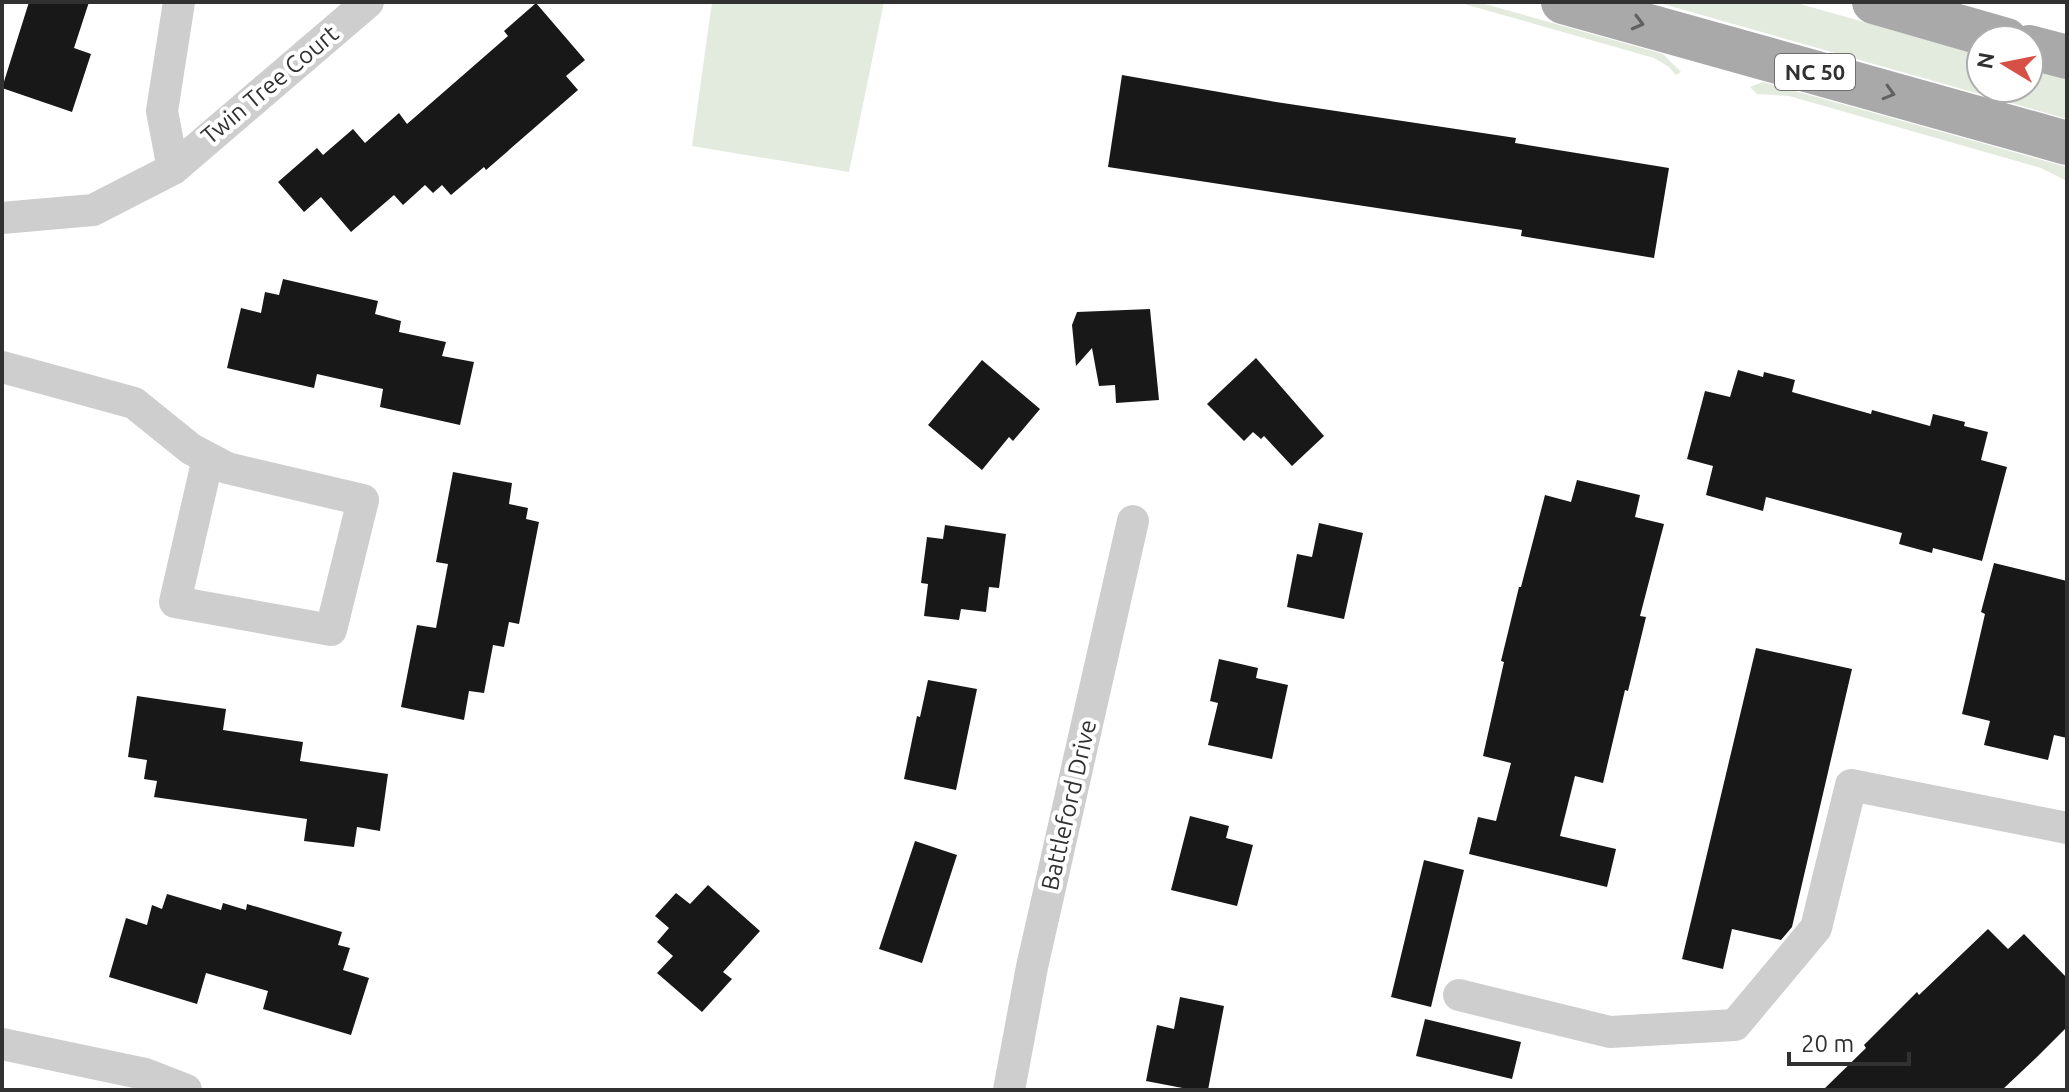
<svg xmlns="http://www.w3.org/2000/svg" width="2069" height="1092" font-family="Ubuntu,sans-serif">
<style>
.green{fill:#e3eade}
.building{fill:#181818}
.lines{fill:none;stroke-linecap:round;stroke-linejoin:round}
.street{stroke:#cecece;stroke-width:32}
.primary{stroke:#a9a9a9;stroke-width:44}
.oneway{stroke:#616161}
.labels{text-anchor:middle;stroke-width:8;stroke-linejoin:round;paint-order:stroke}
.shield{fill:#fff;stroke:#6f6f6f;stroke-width:2}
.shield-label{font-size:22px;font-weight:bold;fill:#313131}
.street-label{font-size:24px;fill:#313131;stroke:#fff}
</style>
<rect width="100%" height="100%" fill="#fff"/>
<path class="green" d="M 712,2 L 884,2 L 849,172 L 692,146 Z
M 1457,2 L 1478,2 L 1663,54 L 1681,72 L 1676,75 L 1669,67 L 1654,58 Z
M 1656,2 L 1793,2 L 1981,55 L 1981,88 L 2029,88 L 2029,68 L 2067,79 L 2067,119 Z
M 1763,82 L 2067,167 L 2067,181 L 2041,168 L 1789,96 L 1757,94 L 1750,87 Z"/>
<path class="building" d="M 29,2 L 89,2 L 74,48 L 91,54 L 72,112 L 2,88 Z
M 536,3 L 585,60 L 566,76 L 578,90 L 486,170 L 484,167 L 451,195 L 442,185 L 433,193 L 425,185 L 403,205 L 394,195 L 351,232 L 321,197 L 304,212 L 278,182 L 317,148 L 323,155 L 353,129 L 365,143 L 399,113 L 407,124 L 508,36 L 504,31 Z
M 1122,75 L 1276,102 L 1516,138 L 1515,143 L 1669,168 L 1654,258 L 1521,236 L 1522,230 L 1108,167 Z
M 283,279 L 378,301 L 375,314 L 401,321 L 399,332 L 446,342 L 442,356 L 474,362 L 460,425 L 380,407 L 383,389 L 317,374 L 314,388 L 227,368 L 241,308 L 261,313 L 265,292 L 279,295 Z
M 1150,309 L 1159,400 L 1116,403 L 1115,385 L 1099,386 L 1092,348 L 1076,366 L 1072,325 L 1077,312 Z
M 1256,358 L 1324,436 L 1292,466 L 1264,436 L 1261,439 L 1253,432 L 1244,441 L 1207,404 Z
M 982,360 L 1040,409 L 1013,441 L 1009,437 L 982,470 L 928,425 Z
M 1738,370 L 1763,377 L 1764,372 L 1795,380 L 1792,392 L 1871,414 L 1872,410 L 1930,426 L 1933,414 L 1965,422 L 1964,426 L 1988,432 L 1981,460 L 2007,467 L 1982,561 L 1933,548 L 1932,553 L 1899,544 L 1902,533 L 1766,497 L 1763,511 L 1706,495 L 1713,466 L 1687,459 L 1705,391 L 1730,397 Z
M 453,472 L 512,483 L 509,504 L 528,508 L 526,519 L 539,522 L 519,624 L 509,622 L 504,647 L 493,645 L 484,693 L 469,691 L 464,720 L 401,707 L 417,625 L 436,628 L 448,564 L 436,562 Z
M 1577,480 L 1640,495 L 1635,517 L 1664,524 L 1640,616 L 1646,617 L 1628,691 L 1625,690 L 1603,783 L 1575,776 L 1560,836 L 1616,849 L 1607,887 L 1469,854 L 1478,817 L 1496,821 L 1511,763 L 1483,756 L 1504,662 L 1501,661 L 1519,587 L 1521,587 L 1545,495 L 1571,502 Z
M 1319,523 L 1363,533 L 1344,619 L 1287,607 L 1297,554 L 1312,557 Z
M 945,525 L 1006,534 L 999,588 L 989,587 L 986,612 L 961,609 L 959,620 L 924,616 L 928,584 L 921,583 L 927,537 L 943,539 Z
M 1994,563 L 2067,581 L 2067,738 L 2054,735 L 2048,760 L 1984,745 L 1990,721 L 1962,714 L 1985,614 L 1981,612 Z
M 1756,648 L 1852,669 L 1792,927 L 1781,940 L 1732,929 L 1723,969 L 1682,959 Z
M 1219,659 L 1258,668 L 1256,678 L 1288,685 L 1272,759 L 1208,745 L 1218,703 L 1210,701 Z
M 928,680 L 977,689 L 956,790 L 904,779 L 917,716 L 920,717 Z
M 137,696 L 226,709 L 223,730 L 303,742 L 300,761 L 388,774 L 380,831 L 357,827 L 354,847 L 304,841 L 307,819 L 154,797 L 157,781 L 144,779 L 147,760 L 128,757 Z
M 1190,816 L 1229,826 L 1226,838 L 1253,845 L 1237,906 L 1171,890 Z
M 915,841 L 957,855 L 922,963 L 879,949 Z
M 1424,860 L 1464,870 L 1431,1007 L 1391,997 Z
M 708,885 L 760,931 L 723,972 L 732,979 L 702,1012 L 657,973 L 673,956 L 657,942 L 669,928 L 655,916 L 676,893 L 690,904 Z
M 167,894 L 221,910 L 223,903 L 246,910 L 247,904 L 342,932 L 338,945 L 350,948 L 343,970 L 369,978 L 351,1035 L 263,1009 L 268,991 L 206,973 L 197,1004 L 109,977 L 126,918 L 147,925 L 152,905 L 162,909 Z
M 1988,929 L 2008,949 L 2024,934 L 2067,978 L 2067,1027 L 2038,1056 L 2002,1090 L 1823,1090 L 1866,1048 L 1864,1045 L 1917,992 L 1919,995 Z
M 1180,997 L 1224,1006 L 1208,1090 L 1193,1090 L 1146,1081 L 1157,1025 L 1174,1029 Z
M 1425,1019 L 1521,1042 L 1512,1079 L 1416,1056 Z"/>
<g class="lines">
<path class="street" d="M 173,169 L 162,111 L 179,2
M 2,218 L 93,210 L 173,169 L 368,2
M 2,367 L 134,403 L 191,449 L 227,468 L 363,500 L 331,630 L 175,602 L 208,458
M 1459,995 L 1610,1032 L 1735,1025 L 1816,928 L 1851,785 L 2067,828
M 2,1044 L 145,1074 L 186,1090
M 1009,1090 L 1032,967 L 1133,521"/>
<path class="primary" d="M 1563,2 L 2067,143
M 1874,2 L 2006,40
M 2029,47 L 2067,57"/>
</g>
<defs><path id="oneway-chevron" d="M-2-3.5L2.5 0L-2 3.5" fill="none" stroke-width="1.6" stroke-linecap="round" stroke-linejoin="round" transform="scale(2)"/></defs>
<g class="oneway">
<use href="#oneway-chevron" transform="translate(1638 23) rotate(15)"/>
<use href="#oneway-chevron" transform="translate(1889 93) rotate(16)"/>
</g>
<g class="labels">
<rect class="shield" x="1775" y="54" width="80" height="36" rx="6"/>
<g class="shield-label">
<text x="1815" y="80">NC 50</text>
</g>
<g class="street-label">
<text transform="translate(270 85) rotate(-40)" y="8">Twin Tree Court</text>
<text transform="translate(1069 805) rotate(-77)" y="8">Battleford Drive</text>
</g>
</g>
<rect width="2069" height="1092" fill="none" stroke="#313131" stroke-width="8"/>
<g transform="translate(2005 64) rotate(280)"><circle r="38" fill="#ffffff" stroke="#adadad" stroke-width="2"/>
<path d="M0-6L14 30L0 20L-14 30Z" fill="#d75045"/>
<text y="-12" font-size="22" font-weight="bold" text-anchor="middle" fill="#313131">N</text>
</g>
<path d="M1789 1052v12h120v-12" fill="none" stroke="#313131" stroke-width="4"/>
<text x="1801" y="1052" font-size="24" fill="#313131" stroke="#ffffff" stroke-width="6" paint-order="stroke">20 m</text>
</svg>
